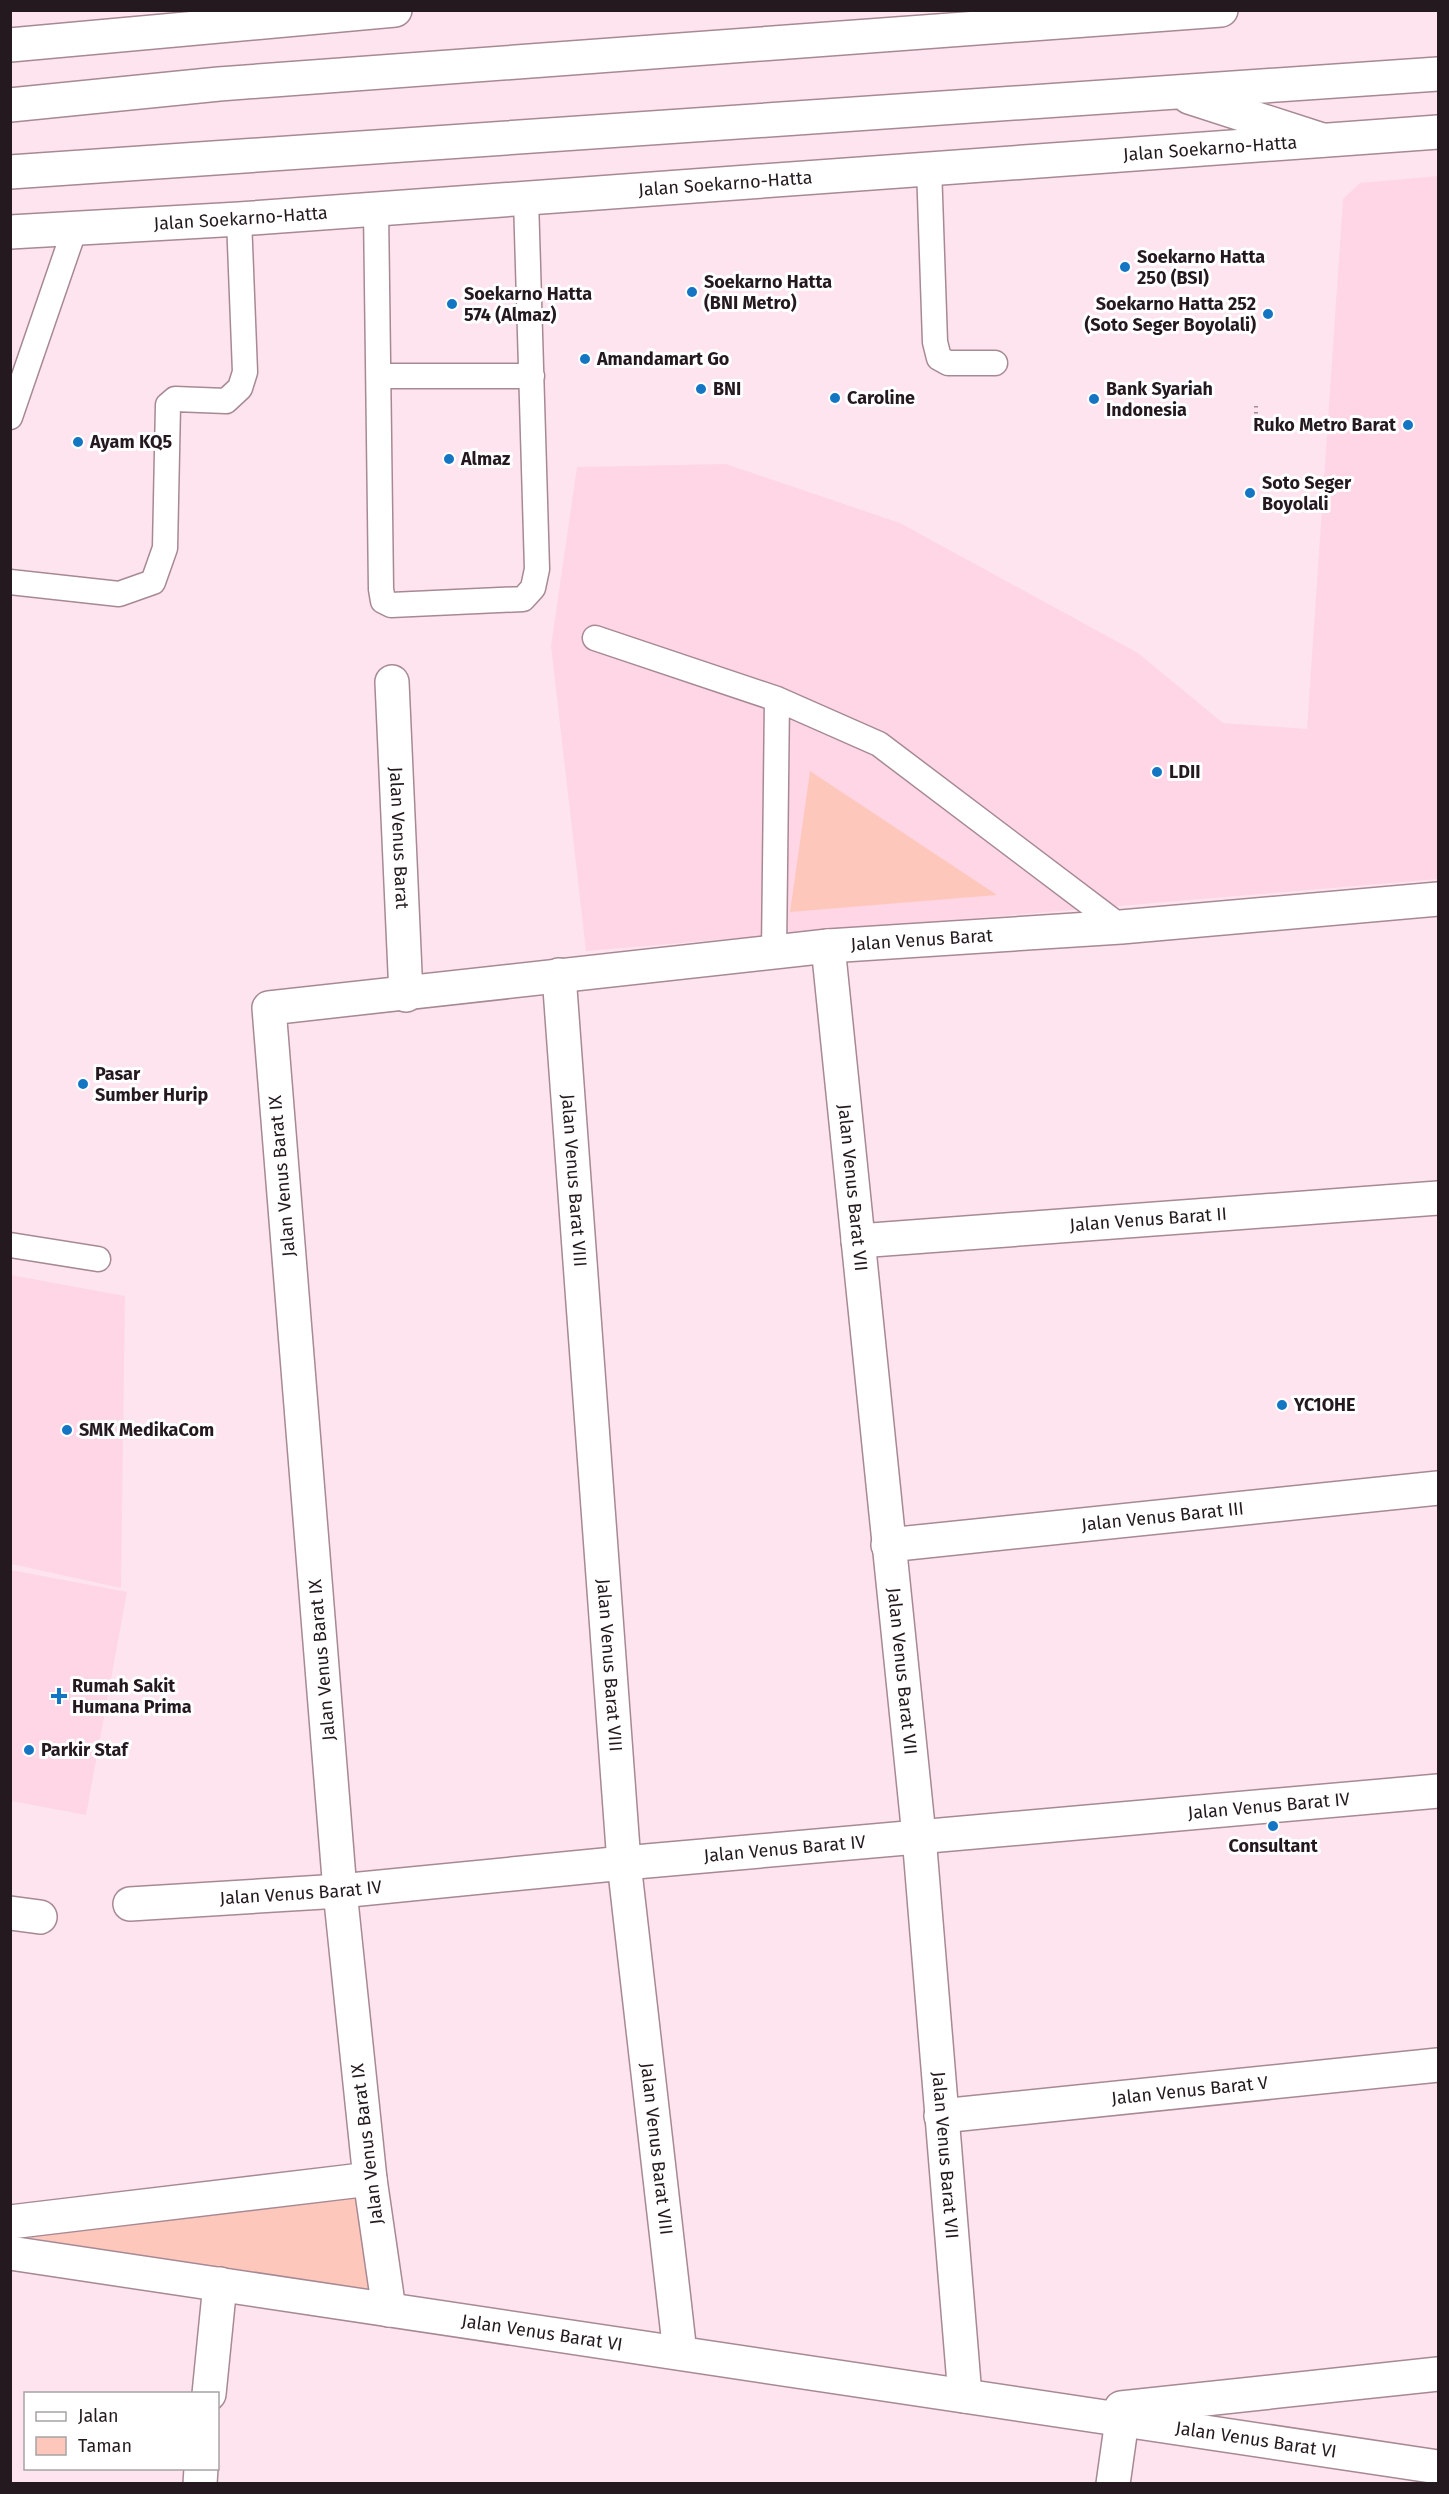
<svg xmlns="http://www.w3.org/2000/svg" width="1449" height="2494" font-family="'Fira Sans',sans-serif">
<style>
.built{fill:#ffd6e6}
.green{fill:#fdc8bb}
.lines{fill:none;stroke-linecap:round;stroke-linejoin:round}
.service-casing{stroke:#a78994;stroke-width:27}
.minor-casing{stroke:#a78994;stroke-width:36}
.secondary-casing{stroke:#a78994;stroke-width:36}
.trunk-casing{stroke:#a78994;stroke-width:36}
.path{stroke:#9f8c94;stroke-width:4;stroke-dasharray:1.5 4.5;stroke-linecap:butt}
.service{stroke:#fff;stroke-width:24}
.minor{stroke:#fff;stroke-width:33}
.secondary{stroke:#fff;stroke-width:33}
.trunk{stroke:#fff;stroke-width:33}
.poi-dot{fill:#1476c2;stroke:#fff;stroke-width:2}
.labels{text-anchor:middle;stroke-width:6;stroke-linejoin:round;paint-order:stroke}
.street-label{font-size:18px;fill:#24191e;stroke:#fff}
.poi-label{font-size:18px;font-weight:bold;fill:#24191e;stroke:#fff;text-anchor:start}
</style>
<rect width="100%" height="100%" fill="#fee4ee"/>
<path class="built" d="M 1438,176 L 1438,879 L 586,951 L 551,646 L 577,467 L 726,464 L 900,523 L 1138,653 L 1223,723 L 1307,729 L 1343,199 L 1360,183 Z
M 11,1275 L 125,1296 L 121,1588 L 11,1564 Z
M 11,1570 L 127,1592 L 86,1815 L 11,1801 Z"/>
<path class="green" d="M 810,771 L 997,895 L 790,912 Z
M 362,2189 L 374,2298 L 16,2235 Z"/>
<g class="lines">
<defs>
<path id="service" d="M 929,167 L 935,342 L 939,358 L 948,363 L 995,363
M 376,209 L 381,589 L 383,601 L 391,605 L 523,599 L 533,588 L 537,569 L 526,199
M 379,376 L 532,376
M 10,417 L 75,228
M 10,582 L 119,594 L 153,582 L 165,548 L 168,405 L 175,399 L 226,401 L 240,388 L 245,372 L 239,219
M 595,638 L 777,699 L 879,744 L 1121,927
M 774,952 L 777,699
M 10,1245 L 98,1259"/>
<g id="minor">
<path id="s1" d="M 392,682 L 406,995"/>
<path id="s2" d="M 828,946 L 919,1836 L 965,2396"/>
<path id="s3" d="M 559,975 L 624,1863 L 680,2353"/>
<path id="s4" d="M 858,1241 L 1438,1198"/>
<path id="s5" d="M 888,1545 L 1438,1488"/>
<path id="s6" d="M 130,1904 L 340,1891 L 624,1863 L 1438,1791"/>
<path d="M 10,1913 L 40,1917"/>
<path id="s7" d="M 941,2116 L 1438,2065"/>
<path d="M 10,2222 L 370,2179"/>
<path id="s8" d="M 10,2253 L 1438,2467"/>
<path id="s9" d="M 389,2310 L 370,2179 L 340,1891 L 269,1008 L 828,946 L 1121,927 L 1438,899"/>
<path d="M 209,2394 L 220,2284"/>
<path d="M 1121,2408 L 1438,2374"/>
<path d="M 200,2484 L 201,2468"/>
<path d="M 1113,2484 L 1122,2420"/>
</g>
<g id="secondary">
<path d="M 10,45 L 395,10"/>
<path id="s10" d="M 10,232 L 239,219 L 1438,132"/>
</g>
<path id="trunk" d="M 1189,97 L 1322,140
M 10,105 L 219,84 L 1221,10
M 10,172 L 1438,74"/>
</defs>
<use href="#service" class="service-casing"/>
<use href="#minor" class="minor-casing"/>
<use href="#secondary" class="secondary-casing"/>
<use href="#trunk" class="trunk-casing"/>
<path class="path" d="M 1256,406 L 1256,423"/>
<use href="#service" class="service"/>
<use href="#minor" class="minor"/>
<use href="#secondary" class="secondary"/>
<use href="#trunk" class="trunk"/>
</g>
<g class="poi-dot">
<circle cx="1125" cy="267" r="6"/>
<circle cx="692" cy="292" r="6"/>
<circle cx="452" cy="304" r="6"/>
<circle cx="1268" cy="314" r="6"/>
<circle cx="585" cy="359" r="6"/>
<circle cx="701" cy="389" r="6"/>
<circle cx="835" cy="398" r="6"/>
<circle cx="1094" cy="399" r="6"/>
<circle cx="1408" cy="425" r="6"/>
<circle cx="78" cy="442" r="6"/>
<circle cx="449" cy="459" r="6"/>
<circle cx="1250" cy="493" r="6"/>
<circle cx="1157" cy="772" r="6"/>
<circle cx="83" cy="1084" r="6"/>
<circle cx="1282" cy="1405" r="6"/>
<circle cx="67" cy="1430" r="6"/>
<path d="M56 1687h6v6h6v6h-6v6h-6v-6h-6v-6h6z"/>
<circle cx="29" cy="1750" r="6"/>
<circle cx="1273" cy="1826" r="6"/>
</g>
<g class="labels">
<g class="street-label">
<text dy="6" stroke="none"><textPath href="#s10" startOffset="1203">Jalan Soekarno-Hatta</textPath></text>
<text dy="6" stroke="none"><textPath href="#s10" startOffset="717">Jalan Soekarno-Hatta</textPath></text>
<text dy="6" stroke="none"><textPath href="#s10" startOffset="231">Jalan Soekarno-Hatta</textPath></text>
<text dy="6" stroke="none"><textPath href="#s1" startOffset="156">Jalan Venus Barat</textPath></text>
<text dy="6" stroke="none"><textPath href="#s9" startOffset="1964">Jalan Venus Barat</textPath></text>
<text transform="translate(282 1176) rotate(-95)" y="6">Jalan Venus Barat IX</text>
<text dy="6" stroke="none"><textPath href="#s3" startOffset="206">Jalan Venus Barat VIII</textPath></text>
<text dy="6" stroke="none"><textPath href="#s2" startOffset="243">Jalan Venus Barat VII</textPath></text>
<text dy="6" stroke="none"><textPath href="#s4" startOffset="291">Jalan Venus Barat II</textPath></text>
<text dy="6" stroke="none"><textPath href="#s5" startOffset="276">Jalan Venus Barat III</textPath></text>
<text transform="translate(322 1660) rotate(-95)" y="6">Jalan Venus Barat IX</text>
<text dy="6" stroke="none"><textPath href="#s3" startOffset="692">Jalan Venus Barat VIII</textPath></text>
<text dy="6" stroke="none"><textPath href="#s2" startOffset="729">Jalan Venus Barat VII</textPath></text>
<text dy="6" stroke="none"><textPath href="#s6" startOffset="1143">Jalan Venus Barat IV</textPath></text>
<text dy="6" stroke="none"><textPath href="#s6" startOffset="657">Jalan Venus Barat IV</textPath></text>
<text dy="6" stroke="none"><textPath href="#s6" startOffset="171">Jalan Venus Barat IV</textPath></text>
<text dy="6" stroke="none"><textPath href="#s7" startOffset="250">Jalan Venus Barat V</textPath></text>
<text transform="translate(367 2144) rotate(-97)" y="6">Jalan Venus Barat IX</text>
<text dy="6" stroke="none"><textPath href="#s3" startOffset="1178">Jalan Venus Barat VIII</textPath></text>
<text dy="6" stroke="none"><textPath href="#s2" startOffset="1215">Jalan Venus Barat VII</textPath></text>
<text dy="6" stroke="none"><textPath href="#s8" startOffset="538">Jalan Venus Barat VI</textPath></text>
<text dy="6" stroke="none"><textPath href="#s8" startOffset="1260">Jalan Venus Barat VI</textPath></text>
</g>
<g class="poi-label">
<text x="1137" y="263">Soekarno Hatta<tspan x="1137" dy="21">250 (BSI)</tspan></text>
<text x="704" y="288">Soekarno Hatta<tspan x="704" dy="21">(BNI Metro)</tspan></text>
<text x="464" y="300">Soekarno Hatta<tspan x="464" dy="21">574 (Almaz)</tspan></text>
<text x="1256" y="310" text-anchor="end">Soekarno Hatta 252<tspan x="1256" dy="21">(Soto Seger Boyolali)</tspan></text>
<text x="597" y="365">Amandamart Go</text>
<text x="713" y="395">BNI</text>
<text x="1106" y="395">Bank Syariah<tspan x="1106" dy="21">Indonesia</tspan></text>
<text x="847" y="404">Caroline</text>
<text x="1396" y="431" text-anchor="end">Ruko Metro Barat</text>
<text x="90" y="448">Ayam KQ5</text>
<text x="461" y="465">Almaz</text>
<text x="1262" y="489">Soto Seger<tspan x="1262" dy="21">Boyolali</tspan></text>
<text x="1169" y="778">LDII</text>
<text x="95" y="1080">Pasar<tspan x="95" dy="21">Sumber Hurip</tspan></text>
<text x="1294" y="1411">YC1OHE</text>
<text x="79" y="1436">SMK MedikaCom</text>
<text x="72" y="1692">Rumah Sakit<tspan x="72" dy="21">Humana Prima</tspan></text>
<text x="41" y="1756">Parkir Staf</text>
<text x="1273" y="1852" text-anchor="middle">Consultant</text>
</g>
</g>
<rect width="1449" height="2494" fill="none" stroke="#24191e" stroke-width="24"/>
<rect x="24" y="2392" width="195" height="78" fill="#ffffff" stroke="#a7a3a5" stroke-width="1.5"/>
<rect x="36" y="2412" width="30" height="9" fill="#ffffff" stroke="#a7a3a5" stroke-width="1.5"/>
<text x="78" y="2422" font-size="18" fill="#24191e">Jalan</text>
<rect x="36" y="2437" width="30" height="18" fill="#fdc8bb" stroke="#a7a3a5" stroke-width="1.5"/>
<text x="78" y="2452" font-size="18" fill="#24191e">Taman</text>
</svg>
